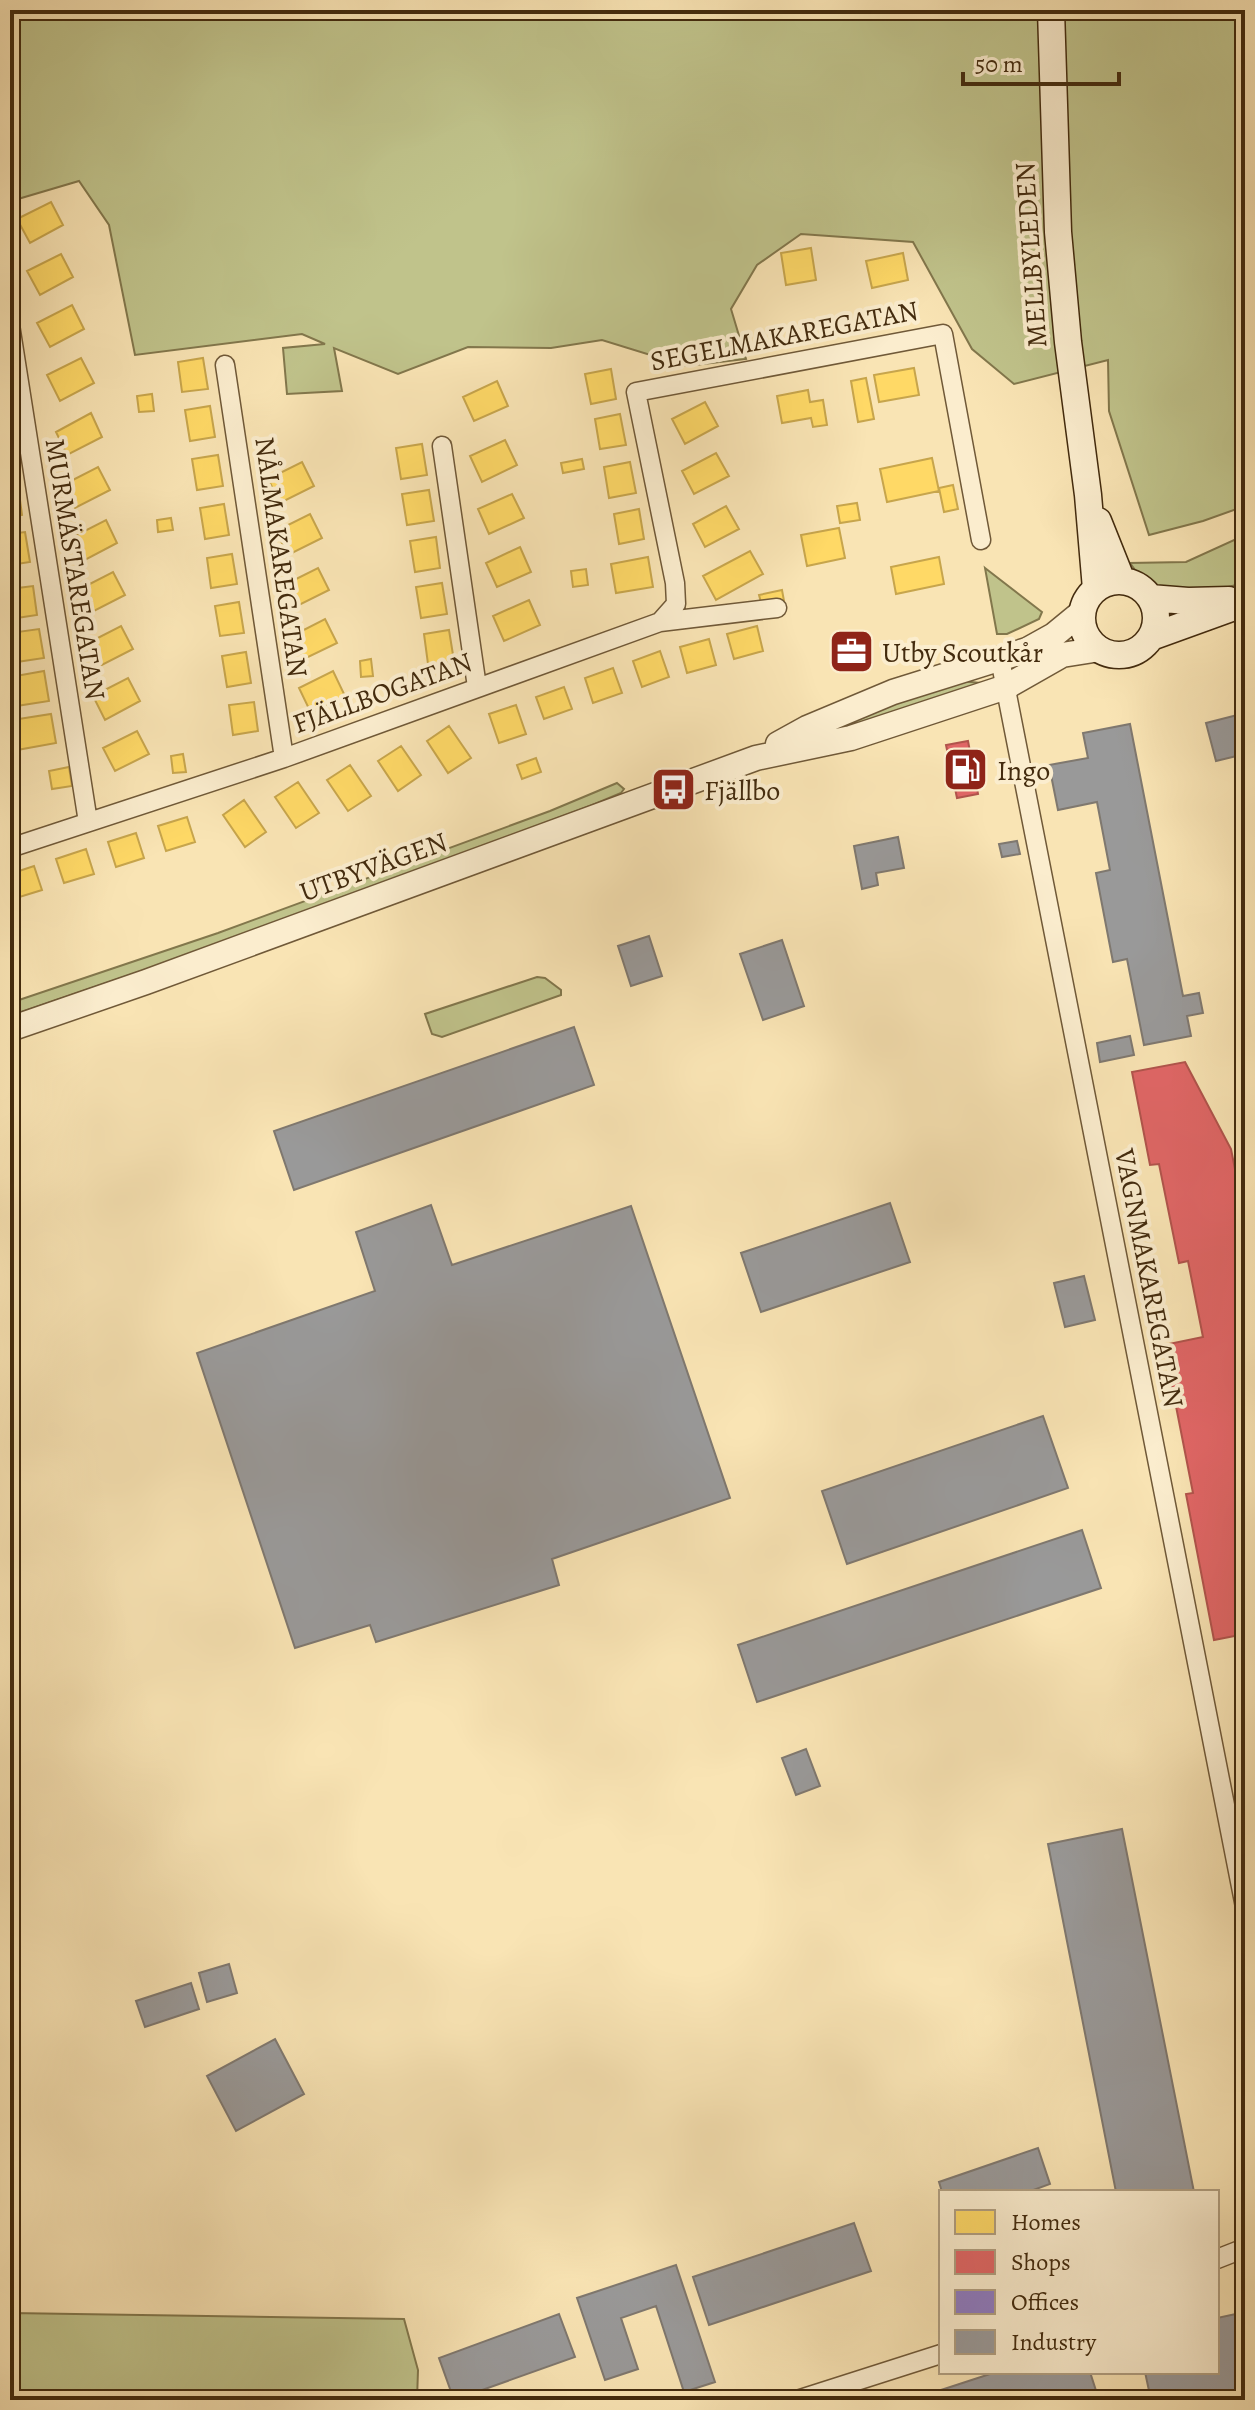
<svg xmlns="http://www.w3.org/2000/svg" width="1255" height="2410" font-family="Alegreya,serif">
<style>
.green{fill:#c0c38b;stroke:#82774c;stroke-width:2}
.homes{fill:#ffd966;stroke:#c7a54c;stroke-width:2}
.shops{fill:#e06666;stroke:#b1544c;stroke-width:2}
.offices{fill:#8e7cc3;stroke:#78648d;stroke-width:2}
.industry{fill:#999;stroke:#7f786f;stroke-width:2}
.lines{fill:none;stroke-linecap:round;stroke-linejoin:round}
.minor-casing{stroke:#705938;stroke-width:21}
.tertiary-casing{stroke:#705938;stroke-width:27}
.secondary-casing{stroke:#432b0e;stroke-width:29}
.minor{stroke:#fbedce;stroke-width:18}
.tertiary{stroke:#fbedce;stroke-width:24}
.secondary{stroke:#fbedce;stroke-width:26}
.labels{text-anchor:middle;stroke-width:8;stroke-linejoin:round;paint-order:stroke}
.street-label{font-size:28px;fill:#432b0e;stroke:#fbedce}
.poi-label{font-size:28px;fill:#432b0e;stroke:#fbedce;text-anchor:start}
</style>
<rect width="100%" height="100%" fill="#f9e4b4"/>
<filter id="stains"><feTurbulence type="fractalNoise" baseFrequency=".0025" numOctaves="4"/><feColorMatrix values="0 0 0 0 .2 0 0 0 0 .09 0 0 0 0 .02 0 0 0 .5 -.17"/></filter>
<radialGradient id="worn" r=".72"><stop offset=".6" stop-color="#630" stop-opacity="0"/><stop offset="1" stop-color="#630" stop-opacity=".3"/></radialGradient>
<path class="green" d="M 10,10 L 1245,10 L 1245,506 L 1203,521 L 1149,535 L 1109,411 L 1108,360 L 1014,384 L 972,349 L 913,242 L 801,234 L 757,265 L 731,309 L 746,359 L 686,366 L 602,340 L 551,348 L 468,347 L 398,374 L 334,348 L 342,391 L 287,394 L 283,348 L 325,344 L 302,334 L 135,355 L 109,225 L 79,181 L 18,199 L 10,184 Z
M 1245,535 L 1245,583 C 1229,586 1211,593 1195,593 C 1171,593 1142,584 1130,563 L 1186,562 Z
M 985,568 L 1042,612 L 1039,619 L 1007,634 L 997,634 Z
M 961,681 L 981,683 L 816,738 L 869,712 Z
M 617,783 L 624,789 L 621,793 L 590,806 L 200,951 L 10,1016 L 10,1003 L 218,933 L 550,811 Z
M 537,977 L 545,978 L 561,990 L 561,995 L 442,1037 L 432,1034 L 425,1014 Z
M 10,2313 L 404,2319 L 418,2370 L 417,2400 L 10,2400 Z"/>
<path class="homes" d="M 51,202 L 63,225 L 30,243 L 17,219 Z
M 811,248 L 816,280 L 786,285 L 781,253 Z
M 903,253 L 908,280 L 872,288 L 866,261 Z
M 61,254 L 73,277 L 40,295 L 27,271 Z
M 72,305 L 84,329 L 50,347 L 37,323 Z
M 81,358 L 94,383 L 60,401 L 47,375 Z
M 203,358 L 208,389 L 182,392 L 178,362 Z
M 914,368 L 919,395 L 879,402 L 874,375 Z
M 611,369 L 616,399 L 591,404 L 585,374 Z
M 866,378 L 874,419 L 858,422 L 851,381 Z
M 497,381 L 508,406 L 474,421 L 463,397 Z
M 808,390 L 810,402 L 823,400 L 827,425 L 813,427 L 811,418 L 782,423 L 777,396 Z
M 152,394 L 154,411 L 139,412 L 137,396 Z
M 705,402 L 718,426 L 685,444 L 672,419 Z
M 210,406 L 215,437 L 190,441 L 185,410 Z
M 91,413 L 102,437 L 67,455 L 56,432 Z
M 620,414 L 626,445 L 600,449 L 595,419 Z
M 505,440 L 517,465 L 482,482 L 470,456 Z
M 422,444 L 427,475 L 401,479 L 396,448 Z
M 716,453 L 729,476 L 694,494 L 682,471 Z
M 218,455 L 223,486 L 197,490 L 192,459 Z
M 932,458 L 939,491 L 887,502 L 880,469 Z
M 582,459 L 584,469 L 563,473 L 561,463 Z
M 302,462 L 314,486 L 280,503 L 268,479 Z
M 630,462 L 636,493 L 609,498 L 604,467 Z
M 98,467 L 110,490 L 75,508 L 63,485 Z
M 18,485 L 22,515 L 10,517 L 10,486 Z
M 953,485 L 958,509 L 944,512 L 939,488 Z
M 429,490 L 434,521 L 407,525 L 402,494 Z
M 512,494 L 524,518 L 489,534 L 478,509 Z
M 857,503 L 860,520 L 840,523 L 837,506 Z
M 224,504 L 229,535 L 205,539 L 200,508 Z
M 726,506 L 739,529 L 705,547 L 693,524 Z
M 639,509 L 644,539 L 619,544 L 614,514 Z
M 310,514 L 322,538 L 288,555 L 276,531 Z
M 171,518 L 173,530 L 158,532 L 157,520 Z
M 106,520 L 117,543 L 83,561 L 71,538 Z
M 839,528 L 845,558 L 807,566 L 801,535 Z
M 25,532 L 30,562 L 10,565 L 10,534 Z
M 436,537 L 440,568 L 415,572 L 410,541 Z
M 520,547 L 531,572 L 497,587 L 486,563 Z
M 750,551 L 763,574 L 716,600 L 703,576 Z
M 232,554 L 237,584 L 211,588 L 207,558 Z
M 648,557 L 653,587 L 616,593 L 611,564 Z
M 939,557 L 944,584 L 896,594 L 891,567 Z
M 318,568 L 329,590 L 295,607 L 284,585 Z
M 586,569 L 588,585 L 573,587 L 571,571 Z
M 113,572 L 125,595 L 90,613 L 78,590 Z
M 442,583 L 447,614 L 421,618 L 416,587 Z
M 33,586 L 37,615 L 10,619 L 10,589 Z
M 782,590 L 784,601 L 762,606 L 759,595 Z
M 529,600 L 540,625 L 504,641 L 493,616 Z
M 239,602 L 244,633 L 220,636 L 215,606 Z
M 325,619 L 337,643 L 304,659 L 292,636 Z
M 121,626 L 133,649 L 98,667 L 86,644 Z
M 757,626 L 763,651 L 734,659 L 727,634 Z
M 39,629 L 44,658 L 10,663 L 10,633 Z
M 449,630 L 454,661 L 428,664 L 424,634 Z
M 709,639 L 716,665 L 687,673 L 680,647 Z
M 660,651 L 669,677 L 642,687 L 633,661 Z
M 246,652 L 251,683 L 227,687 L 222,656 Z
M 371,659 L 373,676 L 361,677 L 360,661 Z
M 613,668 L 622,693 L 593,703 L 585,678 Z
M 44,671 L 49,701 L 10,707 L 10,677 Z
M 333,671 L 345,696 L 311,713 L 299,688 Z
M 128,678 L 140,701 L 105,720 L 93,696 Z
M 564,687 L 572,709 L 544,719 L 536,697 Z
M 254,702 L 258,731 L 233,735 L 229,705 Z
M 516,705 L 526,734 L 499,743 L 489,714 Z
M 51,714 L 56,743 L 17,750 L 12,720 Z
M 449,726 L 471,758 L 448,773 L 427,741 Z
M 137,731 L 149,754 L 115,771 L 103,748 Z
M 401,746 L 421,775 L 398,791 L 378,761 Z
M 183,754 L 186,772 L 173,773 L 171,756 Z
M 536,758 L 541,772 L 522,779 L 517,765 Z
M 350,765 L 371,796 L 348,811 L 327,780 Z
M 69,767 L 72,786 L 52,789 L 49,771 Z
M 298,782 L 319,813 L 296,828 L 275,797 Z
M 244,800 L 266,832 L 245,847 L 223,815 Z
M 187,817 L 195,842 L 166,851 L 158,826 Z
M 136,833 L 144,858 L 116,867 L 108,842 Z
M 86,849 L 94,874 L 64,883 L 56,859 Z
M 34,866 L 42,890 L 13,899 L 10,874 Z"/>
<path class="shops" d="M 968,741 L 978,794 L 957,798 L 946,745 Z
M 1185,1062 L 1231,1149 L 1245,1219 L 1245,1634 L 1214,1640 L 1186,1494 L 1193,1493 L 1164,1345 L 1203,1337 L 1188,1261 L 1179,1263 L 1159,1164 L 1150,1165 L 1132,1072 Z"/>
<path class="offices" d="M 863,636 L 868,663 L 840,669 L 834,642 Z"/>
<path class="industry" d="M 1245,713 L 1245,754 L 1216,761 L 1206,723 Z
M 1130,724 L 1183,996 L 1199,993 L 1203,1013 L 1187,1016 L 1191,1036 L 1144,1045 L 1127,959 L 1113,962 L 1096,873 L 1110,870 L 1097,802 L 1058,810 L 1049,765 L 1088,758 L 1083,733 Z
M 898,837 L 904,868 L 876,873 L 878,885 L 862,889 L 854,846 Z
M 1017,841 L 1020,854 L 1002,857 L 999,844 Z
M 649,936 L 662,976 L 631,986 L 618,946 Z
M 782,940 L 804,1006 L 763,1020 L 740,954 Z
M 574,1027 L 594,1085 L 294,1190 L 274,1131 Z
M 1130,1036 L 1134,1055 L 1100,1062 L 1097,1043 Z
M 890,1203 L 910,1262 L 761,1312 L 741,1253 Z
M 431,1205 L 452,1265 L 631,1206 L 730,1498 L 552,1559 L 559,1585 L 376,1642 L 370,1625 L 295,1648 L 197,1353 L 375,1291 L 356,1232 Z
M 1084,1276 L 1095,1320 L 1065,1327 L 1054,1283 Z
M 1043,1416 L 1068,1488 L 847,1564 L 822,1491 Z
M 1082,1530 L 1101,1588 L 757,1702 L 738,1645 Z
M 806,1749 L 820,1786 L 796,1795 L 782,1758 Z
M 1122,1829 L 1194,2192 L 1116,2192 L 1048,1844 Z
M 229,1964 L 237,1993 L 207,2002 L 199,1973 Z
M 191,1983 L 199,2009 L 145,2027 L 136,2001 Z
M 275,2039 L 304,2094 L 236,2131 L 207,2076 Z
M 1038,2148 L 1050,2184 L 1028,2192 L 942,2192 L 939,2182 Z
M 854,2223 L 871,2271 L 709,2325 L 693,2277 Z
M 676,2265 L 715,2382 L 684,2392 L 656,2306 L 621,2318 L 638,2369 L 605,2380 L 577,2298 Z
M 1245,2312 L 1245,2400 L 1151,2400 L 1145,2372 L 1217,2372 L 1217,2318 Z
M 559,2314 L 575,2357 L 454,2400 L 439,2358 Z
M 996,2372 L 1090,2372 L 1099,2400 L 937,2400 L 935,2392 Z"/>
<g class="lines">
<defs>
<path id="minor" d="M 10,325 L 88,822
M 225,365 L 284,758
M 442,446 L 477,687
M 660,622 L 676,604 L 675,583 L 636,392 L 943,334 L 981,540
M 1000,659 L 1245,1907
M 10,848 L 284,758 L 660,622 L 777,608
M 1217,2259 L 1245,2248
M 797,2400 L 941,2354"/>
<path id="tertiary" d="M 778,744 L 807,728 L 893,692 L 1027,650 L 1054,635 L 1082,612
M 10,1029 L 146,982 L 756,758 L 851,738 L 1006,687 L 1062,655 L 1100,649"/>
<path id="secondary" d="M 1051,10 L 1058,232 L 1068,342 L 1088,495 L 1096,589
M 1098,521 L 1122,581
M1082 618a37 37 0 1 1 74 0a37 37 0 1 1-74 0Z
M 1150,598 L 1188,601 L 1229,600
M 1151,637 L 1245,603"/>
</defs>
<use href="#minor" class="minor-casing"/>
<use href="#tertiary" class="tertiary-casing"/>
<use href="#secondary" class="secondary-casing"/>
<use href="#minor" class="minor"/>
<use href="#tertiary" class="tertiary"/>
<use href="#secondary" class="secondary"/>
</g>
<defs>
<symbol id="office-square" viewBox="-11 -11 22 22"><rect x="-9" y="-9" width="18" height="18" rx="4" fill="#8f2418" stroke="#fbedce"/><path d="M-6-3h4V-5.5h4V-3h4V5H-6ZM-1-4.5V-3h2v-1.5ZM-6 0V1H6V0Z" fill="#fff"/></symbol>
<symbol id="fuel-square" viewBox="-11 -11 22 22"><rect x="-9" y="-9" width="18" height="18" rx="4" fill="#8f2418" stroke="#fbedce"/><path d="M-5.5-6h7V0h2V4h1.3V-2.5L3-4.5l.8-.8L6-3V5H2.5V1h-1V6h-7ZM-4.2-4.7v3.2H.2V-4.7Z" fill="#fff"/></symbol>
<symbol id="bus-square" viewBox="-11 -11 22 22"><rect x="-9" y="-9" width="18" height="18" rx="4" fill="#8f2418" stroke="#fbedce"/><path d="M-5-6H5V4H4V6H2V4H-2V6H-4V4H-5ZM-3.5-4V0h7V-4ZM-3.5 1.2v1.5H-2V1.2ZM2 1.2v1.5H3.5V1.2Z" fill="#fff"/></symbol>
</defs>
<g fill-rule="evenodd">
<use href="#office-square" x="826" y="626" width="51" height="51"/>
<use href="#fuel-square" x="940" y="744" width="51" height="51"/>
<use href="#bus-square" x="648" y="764" width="51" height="51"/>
</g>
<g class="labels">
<g class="street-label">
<text transform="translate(1030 255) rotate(-94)" y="10">MELLBYLEDEN</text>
<text transform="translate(784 335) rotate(-11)" y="10">SEGELMAKAREGATAN</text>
<text transform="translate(282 557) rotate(82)" y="10">NÅLMAKAREGATAN</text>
<text transform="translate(76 569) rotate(81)" y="10">MURMÄSTAREGATAN</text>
<text transform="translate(382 692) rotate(-20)" y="10">FJÄLLBOGATAN</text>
<text transform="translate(373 866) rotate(-20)" y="10">UTBYVÄGEN</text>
<text transform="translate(1150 1278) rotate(79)" y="10">VAGNMAKAREGATAN</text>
</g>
<g class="poi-label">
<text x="882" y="662">Utby Scoutkår</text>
<text x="997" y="780">Ingo</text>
<text x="704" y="800">Fjällbo</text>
</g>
</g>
<rect width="1255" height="2410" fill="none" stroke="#f9e4b4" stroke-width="40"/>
<rect x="12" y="12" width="1231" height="2386" fill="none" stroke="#432b0e" stroke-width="4"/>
<rect x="20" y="20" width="1215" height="2370" fill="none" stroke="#432b0e" stroke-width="2"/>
<rect x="939" y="2190" width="280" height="184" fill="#fbedce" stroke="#b19f81" stroke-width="2"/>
<rect x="955" y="2210" width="40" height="24" fill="#ffd966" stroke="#b19f81" stroke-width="2"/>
<text x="1011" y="2230" font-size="24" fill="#432b0e">Homes</text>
<rect x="955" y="2250" width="40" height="24" fill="#e06666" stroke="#b19f81" stroke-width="2"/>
<text x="1011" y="2270" font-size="24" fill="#432b0e">Shops</text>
<rect x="955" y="2290" width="40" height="24" fill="#8e7cc3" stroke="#b19f81" stroke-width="2"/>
<text x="1011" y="2310" font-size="24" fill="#432b0e">Offices</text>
<rect x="955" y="2330" width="40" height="24" fill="#999999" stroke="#b19f81" stroke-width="2"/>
<text x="1011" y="2350" font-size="24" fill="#432b0e">Industry</text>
<path d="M963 72v12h156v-12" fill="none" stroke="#432b0e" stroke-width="4"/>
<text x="975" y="72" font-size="24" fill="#432b0e" stroke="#fbedce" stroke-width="6" paint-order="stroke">50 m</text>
<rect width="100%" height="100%" filter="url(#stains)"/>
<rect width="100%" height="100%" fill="url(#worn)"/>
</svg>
